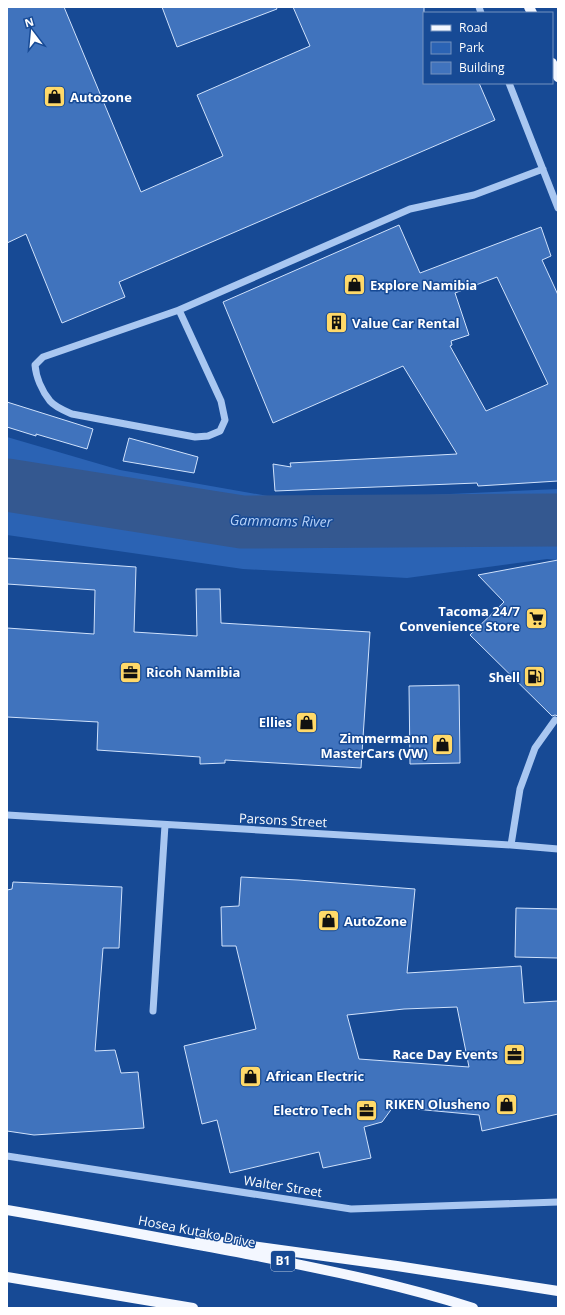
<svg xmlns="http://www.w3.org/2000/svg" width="565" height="1315" font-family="'Open Sans',sans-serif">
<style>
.green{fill:#2b63b4}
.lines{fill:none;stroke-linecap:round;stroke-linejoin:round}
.river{stroke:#345890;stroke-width:53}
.building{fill:#4073bd;stroke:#d0e2fc;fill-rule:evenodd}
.minor{stroke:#a9c7f1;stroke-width:7}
.major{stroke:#f3f7ff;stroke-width:10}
.labels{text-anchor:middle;stroke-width:3;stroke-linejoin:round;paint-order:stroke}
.shield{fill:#174a95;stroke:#b9c9df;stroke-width:1}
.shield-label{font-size:12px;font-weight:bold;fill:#fff}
.poi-label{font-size:13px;font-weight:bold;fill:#fff;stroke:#174a95;text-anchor:end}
.street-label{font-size:13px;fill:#fff;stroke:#174a95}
.water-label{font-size:14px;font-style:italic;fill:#b5d1f8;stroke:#174a95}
</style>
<rect width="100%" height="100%" fill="#174a95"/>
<path class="green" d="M 7,437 L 120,470 L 296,501 L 558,489 L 558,560 L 547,559 L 407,578 L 243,569 L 7,535 Z"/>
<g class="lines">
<path class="river" d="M 7,485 L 242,522 L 558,520"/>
</g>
<path class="building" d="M 7,7 L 64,7 L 141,192 L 223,156 L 197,95 L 310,46 L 293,7 L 424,7 L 424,83 L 479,83 L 495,120 L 119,282 L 125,297 L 62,323 L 26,234 L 7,243 Z
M 162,7 L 276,7 L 277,9 L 177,47 Z
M 399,225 L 420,273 L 541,227 L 551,256 L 542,260 L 558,295 L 558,481 L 478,486 L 477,483 L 275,491 L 273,464 L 291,467 L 290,463 L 457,454 L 403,366 L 273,423 L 223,302 ZM 497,277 L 548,384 L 486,411 L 450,346 L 452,345 L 451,341 L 469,335 L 455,293 Z
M 7,402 L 93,429 L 87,449 L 36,434 L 36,436 L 7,427 Z
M 129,438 L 198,457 L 194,473 L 123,461 Z
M 7,558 L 136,567 L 134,632 L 197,636 L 196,589 L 220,589 L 221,623 L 370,632 L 361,768 L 225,760 L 225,763 L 200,764 L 200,757 L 97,750 L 98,722 L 7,717 L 7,628 L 94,634 L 95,590 L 7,584 Z
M 558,560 L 558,716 L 555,715 L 552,716 L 470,635 L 504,602 L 478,575 Z
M 459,685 L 460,763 L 410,764 L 409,686 Z
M 241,877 L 298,880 L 415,889 L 407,973 L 521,966 L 524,1003 L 558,1001 L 558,1114 L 482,1131 L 479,1115 L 393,1107 L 382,1122 L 364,1127 L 371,1158 L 323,1168 L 319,1152 L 230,1173 L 217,1120 L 202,1124 L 184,1046 L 256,1029 L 236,946 L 222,946 L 221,907 L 239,906 ZM 457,1007 L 469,1067 L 359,1059 L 347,1015 L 404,1009 Z
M 13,882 L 122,887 L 119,948 L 103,948 L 95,1051 L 115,1050 L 121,1073 L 138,1072 L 144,1128 L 34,1135 L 7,1131 L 7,890 L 12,889 Z
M 516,908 L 558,909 L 558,958 L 515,957 Z"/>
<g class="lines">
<path class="minor" d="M 479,7 L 481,13
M 509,83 L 558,208
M 179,310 L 221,401 L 225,420 L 220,431 L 208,436 L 195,437 L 72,414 C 65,411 55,407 50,401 C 42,391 36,377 35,365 L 43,357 L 179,310 L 410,209 L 474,195 L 543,169
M 7,815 L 511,845 L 558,849
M 511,845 L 520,789 L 535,748 L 555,720
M 153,1011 L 165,825
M 7,1156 L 351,1209 L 558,1202"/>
<path class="major" d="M 529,7 L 532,13
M 552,63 L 558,77
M 7,1210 C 84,1223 160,1238 237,1252 C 316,1268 396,1283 473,1308
M 200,1239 L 397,1266 L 558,1291
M 7,1277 L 193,1308"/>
</g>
<defs>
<symbol id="shop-square" viewBox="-11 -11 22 22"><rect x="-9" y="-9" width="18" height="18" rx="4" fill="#ffd969" stroke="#174a95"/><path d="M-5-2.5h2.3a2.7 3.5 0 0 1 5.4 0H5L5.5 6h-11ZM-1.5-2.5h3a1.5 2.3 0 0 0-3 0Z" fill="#111"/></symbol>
<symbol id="building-square" viewBox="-11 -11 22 22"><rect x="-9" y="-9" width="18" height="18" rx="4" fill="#ffd969" stroke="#174a95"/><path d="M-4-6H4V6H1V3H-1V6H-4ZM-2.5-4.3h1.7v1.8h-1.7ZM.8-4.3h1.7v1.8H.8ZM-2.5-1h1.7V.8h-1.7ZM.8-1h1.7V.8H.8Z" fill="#111"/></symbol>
<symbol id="supermarket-square" viewBox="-11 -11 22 22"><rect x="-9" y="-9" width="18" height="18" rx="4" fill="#ffd969" stroke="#174a95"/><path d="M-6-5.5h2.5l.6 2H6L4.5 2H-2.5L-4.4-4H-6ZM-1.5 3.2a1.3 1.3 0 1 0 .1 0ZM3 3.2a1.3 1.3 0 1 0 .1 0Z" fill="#111"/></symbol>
<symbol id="office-square" viewBox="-11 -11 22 22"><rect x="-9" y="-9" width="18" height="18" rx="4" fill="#ffd969" stroke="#174a95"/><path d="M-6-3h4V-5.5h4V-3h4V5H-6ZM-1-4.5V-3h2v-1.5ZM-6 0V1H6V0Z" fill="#111"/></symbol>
<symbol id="fuel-square" viewBox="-11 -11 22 22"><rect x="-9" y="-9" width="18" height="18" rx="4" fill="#ffd969" stroke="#174a95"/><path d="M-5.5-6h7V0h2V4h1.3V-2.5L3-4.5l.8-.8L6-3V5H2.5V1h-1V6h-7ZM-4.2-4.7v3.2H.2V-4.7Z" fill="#111"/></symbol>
</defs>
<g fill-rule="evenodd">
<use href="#shop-square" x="42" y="84" width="25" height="25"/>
<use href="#shop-square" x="342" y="272" width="25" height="25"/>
<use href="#building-square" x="324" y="310" width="25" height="25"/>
<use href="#supermarket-square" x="524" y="606" width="25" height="25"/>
<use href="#office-square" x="118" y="660" width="25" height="25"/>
<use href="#fuel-square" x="522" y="664" width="25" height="25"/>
<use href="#shop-square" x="294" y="710" width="25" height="25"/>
<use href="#shop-square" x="430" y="732" width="25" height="25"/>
<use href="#shop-square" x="316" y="908" width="25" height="25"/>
<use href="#office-square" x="502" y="1042" width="25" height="25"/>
<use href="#shop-square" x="238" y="1064" width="25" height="25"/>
<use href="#shop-square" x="494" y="1092" width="25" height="25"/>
<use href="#office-square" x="354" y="1098" width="25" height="25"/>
</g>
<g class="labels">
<rect class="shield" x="271" y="1251" width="24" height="20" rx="3"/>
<g class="shield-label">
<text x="283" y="1265">B1</text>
</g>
<g class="poi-label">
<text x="70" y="102" text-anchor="start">Autozone</text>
<text x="370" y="290" text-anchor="start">Explore Namibia</text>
<text x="352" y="328" text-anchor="start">Value Car Rental</text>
<text x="520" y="616">Tacoma 24/7<tspan x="520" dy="15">Convenience Store</tspan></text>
<text x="146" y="677" text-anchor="start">Ricoh Namibia</text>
<text x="520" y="682">Shell</text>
<text x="292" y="727">Ellies</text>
<text x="428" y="743">Zimmermann<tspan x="428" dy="15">MasterCars (VW)</tspan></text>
<text x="344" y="926" text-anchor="start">AutoZone</text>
<text x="498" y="1059">Race Day Events</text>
<text x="266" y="1081" text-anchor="start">African Electric</text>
<text x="490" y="1109">RIKEN Olusheno</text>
<text x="352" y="1115">Electro Tech</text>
</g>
<g class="street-label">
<text transform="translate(283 820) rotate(3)" y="5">Parsons Street</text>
<text transform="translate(283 1186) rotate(9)" y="5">Walter Street</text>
<text transform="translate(197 1231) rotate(11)" y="5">Hosea Kutako Drive</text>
</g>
<g class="water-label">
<text transform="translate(281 521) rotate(1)" y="5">Gammams River</text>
</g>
</g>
<rect width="565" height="1315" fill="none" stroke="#ffffff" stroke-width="16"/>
<rect x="423" y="12" width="130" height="72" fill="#174a95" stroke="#7492bf"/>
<rect x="431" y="25" width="20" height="6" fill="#f3f7ff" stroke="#7492bf"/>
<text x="459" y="32" font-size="12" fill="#ffffff">Road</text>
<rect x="431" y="42" width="20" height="12" fill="#2b63b4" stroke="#7492bf"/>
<text x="459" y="52" font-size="12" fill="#ffffff">Park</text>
<rect x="431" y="62" width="20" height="12" fill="#4073bd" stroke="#7492bf"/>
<text x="459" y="72" font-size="12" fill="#ffffff">Building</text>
<g transform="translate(32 32) rotate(344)" stroke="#174a95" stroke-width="3" paint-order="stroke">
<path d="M0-3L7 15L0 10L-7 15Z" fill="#ffffff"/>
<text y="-6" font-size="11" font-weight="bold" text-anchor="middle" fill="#ffffff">N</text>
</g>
</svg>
